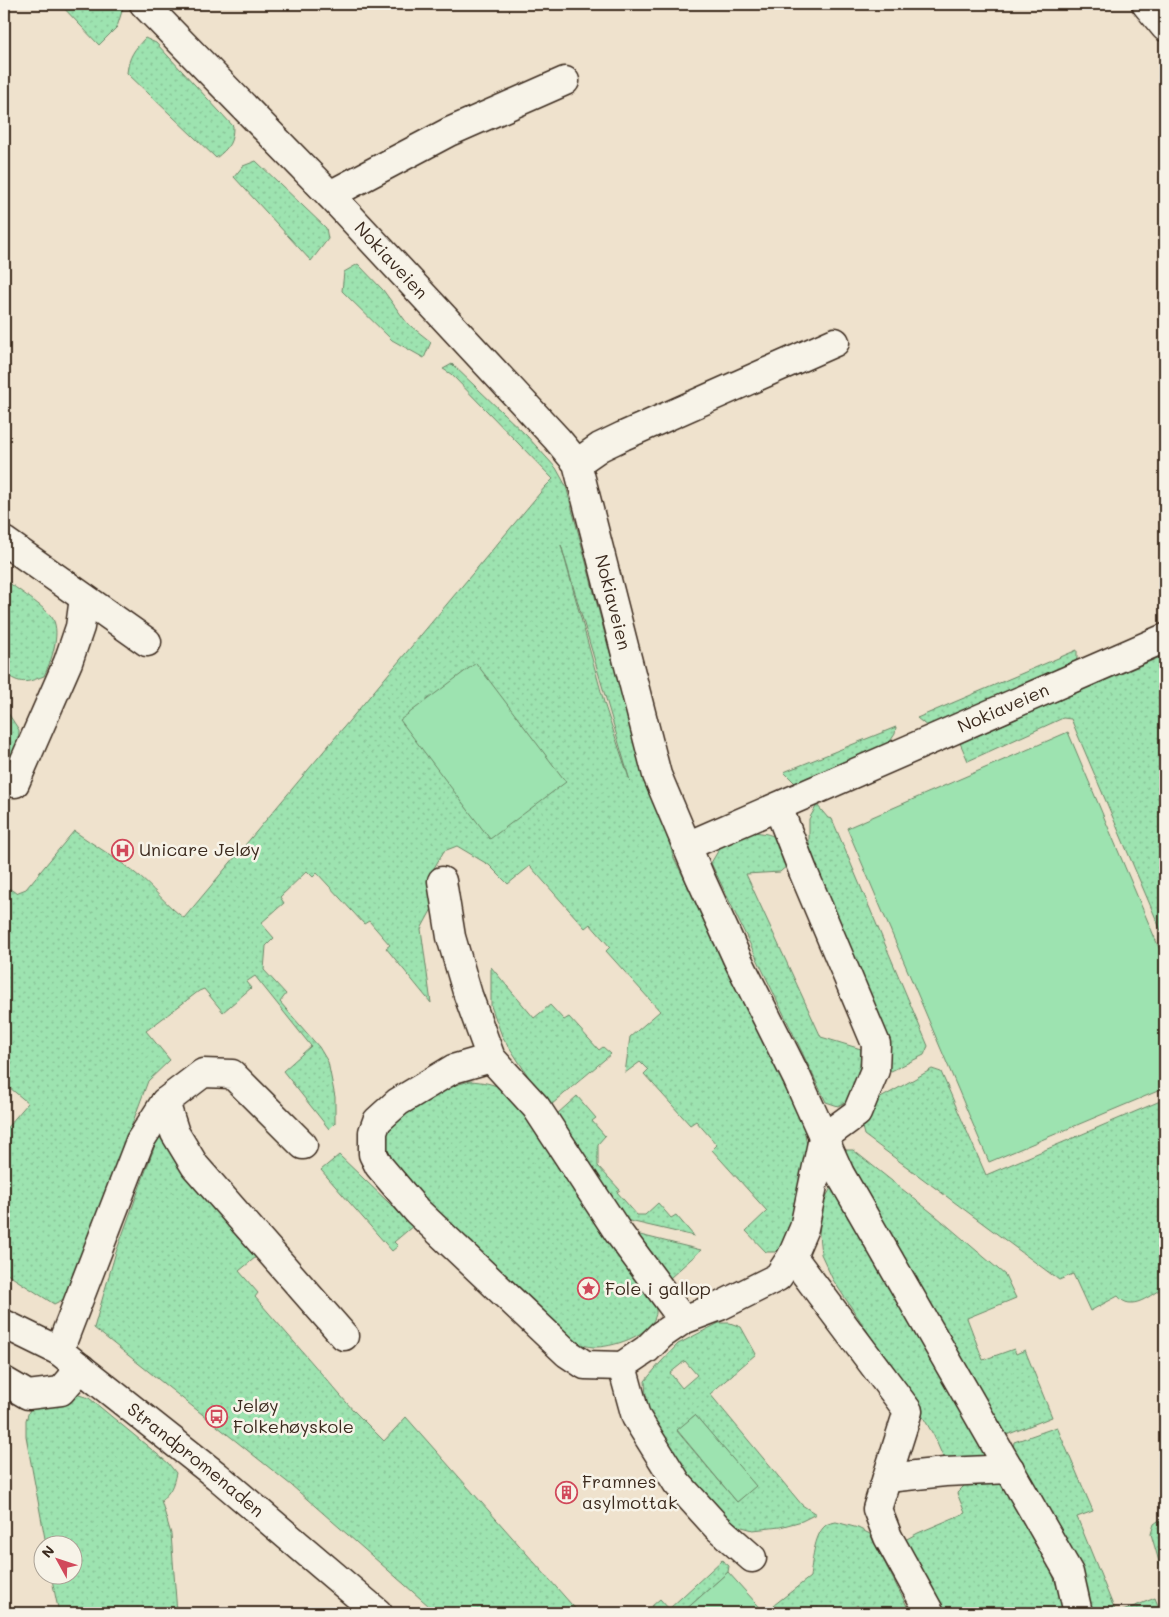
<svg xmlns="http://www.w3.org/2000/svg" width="1169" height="1617" font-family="Mali,sans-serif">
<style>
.grass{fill:url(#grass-dots);stroke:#6c8667;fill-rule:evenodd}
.pitch{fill:#9de3b0;stroke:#6c8667}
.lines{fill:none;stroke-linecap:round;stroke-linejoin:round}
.minor-casing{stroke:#3b2a1e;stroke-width:31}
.minor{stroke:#f7f3e8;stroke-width:28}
.labels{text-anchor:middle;stroke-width:5;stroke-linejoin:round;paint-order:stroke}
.street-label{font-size:18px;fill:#3b2a1e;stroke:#f7f3e8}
.poi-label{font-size:18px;fill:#3b2a1e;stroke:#f7f3e8;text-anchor:start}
</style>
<defs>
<pattern id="grass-dots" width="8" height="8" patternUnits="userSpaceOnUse" patternTransform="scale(1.25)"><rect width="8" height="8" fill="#9de3b0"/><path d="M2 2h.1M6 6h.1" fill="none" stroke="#88c397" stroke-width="1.8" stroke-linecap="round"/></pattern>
</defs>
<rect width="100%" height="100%" fill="#efe2cd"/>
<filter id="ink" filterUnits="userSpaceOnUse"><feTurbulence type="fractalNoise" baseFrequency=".02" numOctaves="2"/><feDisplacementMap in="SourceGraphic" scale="10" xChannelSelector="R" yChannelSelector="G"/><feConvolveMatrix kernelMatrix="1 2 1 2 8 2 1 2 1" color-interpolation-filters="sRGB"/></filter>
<g filter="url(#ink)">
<path class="grass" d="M 60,4 L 118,4 L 123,8 L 117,27 L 99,45 Z
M 145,38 L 156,43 L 233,126 C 233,142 229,148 216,158 L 127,73 C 129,56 134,50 145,38 Z
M 256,161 L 326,228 L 328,239 L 311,261 L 234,177 L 243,166 Z
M 358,264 L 383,290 L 407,323 L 431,342 L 424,358 L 392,340 L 342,291 L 344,272 Z
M 452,364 L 527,436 L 556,468 L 566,486 L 608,646 L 674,858 L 802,1117 L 808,1151 L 790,1228 L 781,1246 L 775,1252 L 766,1252 L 746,1231 L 767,1211 L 712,1150 L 717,1145 L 696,1121 L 690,1125 L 644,1074 L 648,1070 L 640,1062 L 625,1073 L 630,1037 L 660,1011 L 606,951 L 610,947 L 590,924 L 585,928 L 530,866 L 508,884 L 489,865 L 457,846 L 444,851 L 434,868 L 434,905 L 421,929 L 431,1003 L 386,948 L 390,945 L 369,921 L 364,924 L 317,873 L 313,877 L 307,871 L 280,897 L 284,903 L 261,923 L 274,938 L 266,946 L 264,970 L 286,994 L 280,1002 L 319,1047 L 328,1062 L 335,1097 L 335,1123 L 329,1129 L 283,1071 L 311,1046 L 255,976 L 246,982 L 251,988 L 223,1012 L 204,989 L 199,991 L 146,1031 L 170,1060 L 148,1081 L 76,1276 L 64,1299 L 54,1304 L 4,1272 L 4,1131 L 28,1103 L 4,1083 L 4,885 L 16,893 L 26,889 L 74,831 C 94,845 116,858 135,873 C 153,887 166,905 184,918 L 545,487 L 553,479 L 451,374 L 443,369 ZM 561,545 L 630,781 L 605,706 Z
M 4,579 C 15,588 47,608 53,619 C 61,634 51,662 44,676 C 26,683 21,685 4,673 Z
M 1077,650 L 1077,659 L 1070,666 L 928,727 L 917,718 Z
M 1165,655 L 1165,940 L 1071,719 L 1063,718 L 968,761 L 960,743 Z
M 4,707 L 19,730 L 18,748 L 6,769 L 4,767 Z
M 896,727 L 895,734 L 889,743 L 796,784 L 784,772 Z
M 817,805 L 828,818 L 832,819 L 928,1046 L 924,1055 L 885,1074 L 809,853 L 809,819 Z
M 751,832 C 781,834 780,839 788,865 L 780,872 L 746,874 L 821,1037 L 861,1049 L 860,1067 L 846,1102 L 838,1106 L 826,1102 L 711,863 L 721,846 Z
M 491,967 L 534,1018 L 550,1005 L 564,1020 L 569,1017 L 599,1050 L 603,1047 L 611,1054 L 551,1105 L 545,1102 L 502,1036 L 491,1006 Z
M 932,1069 L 941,1072 L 986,1175 L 1165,1099 L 1165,1286 C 1151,1295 1131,1313 1118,1296 L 1090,1311 L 1073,1274 L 1059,1280 L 864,1135 L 861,1123 L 870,1104 Z
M 470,1081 C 497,1083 502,1087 522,1106 L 652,1299 C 654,1305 658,1310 655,1317 C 649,1336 611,1348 593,1347 C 583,1346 575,1342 567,1338 L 461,1240 L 386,1157 L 384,1138 L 389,1127 L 396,1117 L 445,1088 Z
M 577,1096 L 596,1118 L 592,1121 L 605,1136 L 598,1144 L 598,1166 L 620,1190 L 617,1192 L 637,1215 L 645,1215 L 658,1203 L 671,1218 L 676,1215 L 694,1236 L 621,1219 L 557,1114 Z
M 158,1137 L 163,1137 L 192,1180 L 256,1257 L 239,1271 L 258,1293 L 255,1297 L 353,1410 L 384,1441 L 406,1417 L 579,1613 L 437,1613 L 291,1485 L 94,1328 L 115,1255 Z
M 844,1150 L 853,1150 L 936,1216 L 1005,1275 L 1016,1298 L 967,1318 L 983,1360 L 1014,1349 L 1016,1354 L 1025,1350 L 1052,1417 L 1004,1436 L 952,1348 Z
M 339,1155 L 413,1226 L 394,1242 L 398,1246 L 392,1251 L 321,1170 Z
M 835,1187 L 991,1461 L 947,1466 L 934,1436 L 912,1398 L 833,1280 L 821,1254 L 819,1235 L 822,1204 L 831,1188 Z
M 640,1235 L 701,1250 L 670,1278 L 666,1280 L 633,1239 Z
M 719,1323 L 730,1323 L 741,1327 L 756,1354 L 710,1394 L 802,1505 L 816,1514 L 802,1521 L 780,1527 L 753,1530 L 731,1524 L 685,1475 L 647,1411 L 645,1381 L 660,1363 L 678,1344 ZM 685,1361 L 697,1375 L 682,1388 L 670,1373 ZM 695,1415 L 755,1486 L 737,1502 L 677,1431 Z
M 72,1393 L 89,1398 L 168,1463 L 176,1473 C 173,1486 171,1492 161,1500 L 171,1534 L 177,1613 L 59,1613 L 51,1575 L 72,1574 L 72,1544 L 46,1544 L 26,1436 L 26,1420 L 32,1403 Z
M 1057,1427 L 1093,1511 L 1077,1517 L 1116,1613 L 1090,1613 L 1013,1450 L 1014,1442 Z
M 1002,1481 C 1026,1523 1055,1565 1064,1613 L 940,1613 L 903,1541 L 918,1533 L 965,1513 L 957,1493 L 967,1483 Z
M 1165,1516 L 1165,1582 L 1151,1534 L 1154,1524 Z
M 836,1522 L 858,1528 L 870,1534 L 908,1608 L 903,1613 L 865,1613 L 857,1605 L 848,1613 L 776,1613 L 778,1611 L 774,1605 L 810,1577 C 812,1564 814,1535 825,1526 C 828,1523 832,1523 836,1522 Z
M 722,1560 L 729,1566 L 728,1572 L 682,1613 L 644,1613 L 660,1599 L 669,1609 Z
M 1155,1598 L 1161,1613 L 1118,1613 Z"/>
<path class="pitch" d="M 476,663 L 566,782 L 490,839 L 400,720 Z
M 1068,732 L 1165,962 L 1165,1088 L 989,1162 L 847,828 Z
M 695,1415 L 756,1486 L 737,1502 L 677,1430 Z
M 728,1572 L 765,1613 L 682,1613 Z"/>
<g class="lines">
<defs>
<g id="minor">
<path id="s1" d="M 144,4 L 330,195 L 557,439 L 577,463 L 657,775 L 700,877 L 737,958 L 797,1078 L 840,1174 L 1069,1573 L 1078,1613"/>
<path d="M 1146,4 L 1165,27"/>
<path d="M 330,195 L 449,132 L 565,81"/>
<path d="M 577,463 L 600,447 L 623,436 L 835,342"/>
<path d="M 4,541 L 147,642"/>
<path d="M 15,783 L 68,662 L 80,627 L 84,598"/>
<path id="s2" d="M 687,846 L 1165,638"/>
<path d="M 442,881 L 451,937 L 468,995 L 491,1058 L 536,1107 L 618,1232 L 683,1320 L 720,1306 L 778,1277 L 792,1256 L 804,1228 L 823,1138 L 857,1113 L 875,1070 L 876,1044 L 803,871 L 778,807"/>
<path d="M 491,1058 L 453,1069 L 398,1102 L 377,1121 L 373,1132 L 373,1154 L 379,1166 L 417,1211 L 567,1353 L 585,1365 L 622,1366 L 647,1349 L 661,1335 L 683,1320"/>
<path d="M 165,1102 L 175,1133 L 195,1166 L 344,1336"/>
<path d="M 792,1256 L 908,1411 L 877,1509 L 888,1537 L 930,1613"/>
<path id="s3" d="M 4,1324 L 59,1351 L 217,1476 L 378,1613"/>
<path d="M 59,1351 L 140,1141 L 165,1102 L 203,1073 L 232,1074 L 303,1145"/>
<path d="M 622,1366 L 636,1417 L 677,1483 L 717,1527 L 752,1558"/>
<path d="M 4,1381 L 28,1395 L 61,1391 L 81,1368"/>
<path d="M 887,1478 L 945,1472 L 1010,1469"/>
</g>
</defs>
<use href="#minor" class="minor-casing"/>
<use href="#minor" class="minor"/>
</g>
</g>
<defs>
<symbol id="hospital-ring" viewBox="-11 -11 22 22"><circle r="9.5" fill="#f7f3e8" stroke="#d1495b" stroke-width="1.5"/><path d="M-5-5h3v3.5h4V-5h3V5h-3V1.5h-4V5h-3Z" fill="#d1495b"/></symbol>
<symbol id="sight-ring" viewBox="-11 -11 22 22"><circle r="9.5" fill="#f7f3e8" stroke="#d1495b" stroke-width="1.5"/><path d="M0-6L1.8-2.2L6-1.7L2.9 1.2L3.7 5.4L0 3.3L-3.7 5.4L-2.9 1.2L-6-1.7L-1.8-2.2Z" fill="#d1495b"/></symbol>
<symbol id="bus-ring" viewBox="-11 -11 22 22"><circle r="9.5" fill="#f7f3e8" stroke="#d1495b" stroke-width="1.5"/><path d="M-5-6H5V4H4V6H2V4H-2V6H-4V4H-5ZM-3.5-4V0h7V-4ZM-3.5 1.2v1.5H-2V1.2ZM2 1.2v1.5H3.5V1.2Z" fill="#d1495b"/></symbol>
<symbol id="building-ring" viewBox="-11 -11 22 22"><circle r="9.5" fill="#f7f3e8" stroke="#d1495b" stroke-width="1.5"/><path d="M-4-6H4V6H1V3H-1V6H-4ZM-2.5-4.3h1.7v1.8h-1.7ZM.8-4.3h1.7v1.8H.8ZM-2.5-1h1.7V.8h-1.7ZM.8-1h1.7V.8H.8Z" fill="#d1495b"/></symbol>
</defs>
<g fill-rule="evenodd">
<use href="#hospital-ring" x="110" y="838" width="25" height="25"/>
<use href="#sight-ring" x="576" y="1276" width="25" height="25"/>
<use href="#bus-ring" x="204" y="1404" width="25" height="25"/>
<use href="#building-ring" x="554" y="1480" width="25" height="25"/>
</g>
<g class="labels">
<g class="street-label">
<text dy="6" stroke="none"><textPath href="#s1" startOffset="356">Nokiaveien</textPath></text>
<text dy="6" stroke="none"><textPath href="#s1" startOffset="775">Nokiaveien</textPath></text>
<text dy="6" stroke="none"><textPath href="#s2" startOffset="345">Nokiaveien</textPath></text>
<text dy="6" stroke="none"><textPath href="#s3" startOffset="236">Strandpromenaden</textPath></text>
</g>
<g class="poi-label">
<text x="139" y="856">Unicare Jeløy</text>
<text x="605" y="1295">Fole i gallop</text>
<text x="233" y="1412">Jeløy<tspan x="233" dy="21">Folkehøyskole</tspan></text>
<text x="582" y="1488">Framnes<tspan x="582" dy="21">asylmottak</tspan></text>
</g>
</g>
<rect width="1169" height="1617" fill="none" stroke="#f7f3e8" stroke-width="20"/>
<rect x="10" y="10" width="1149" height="1597" fill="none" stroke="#3b2a1e" stroke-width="2" filter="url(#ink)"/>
<g transform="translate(58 1560) rotate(310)"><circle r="24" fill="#f7f3e8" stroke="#aca397"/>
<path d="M0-4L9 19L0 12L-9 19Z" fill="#d1495b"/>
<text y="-8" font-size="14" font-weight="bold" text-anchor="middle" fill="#3b2a1e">N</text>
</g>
</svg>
